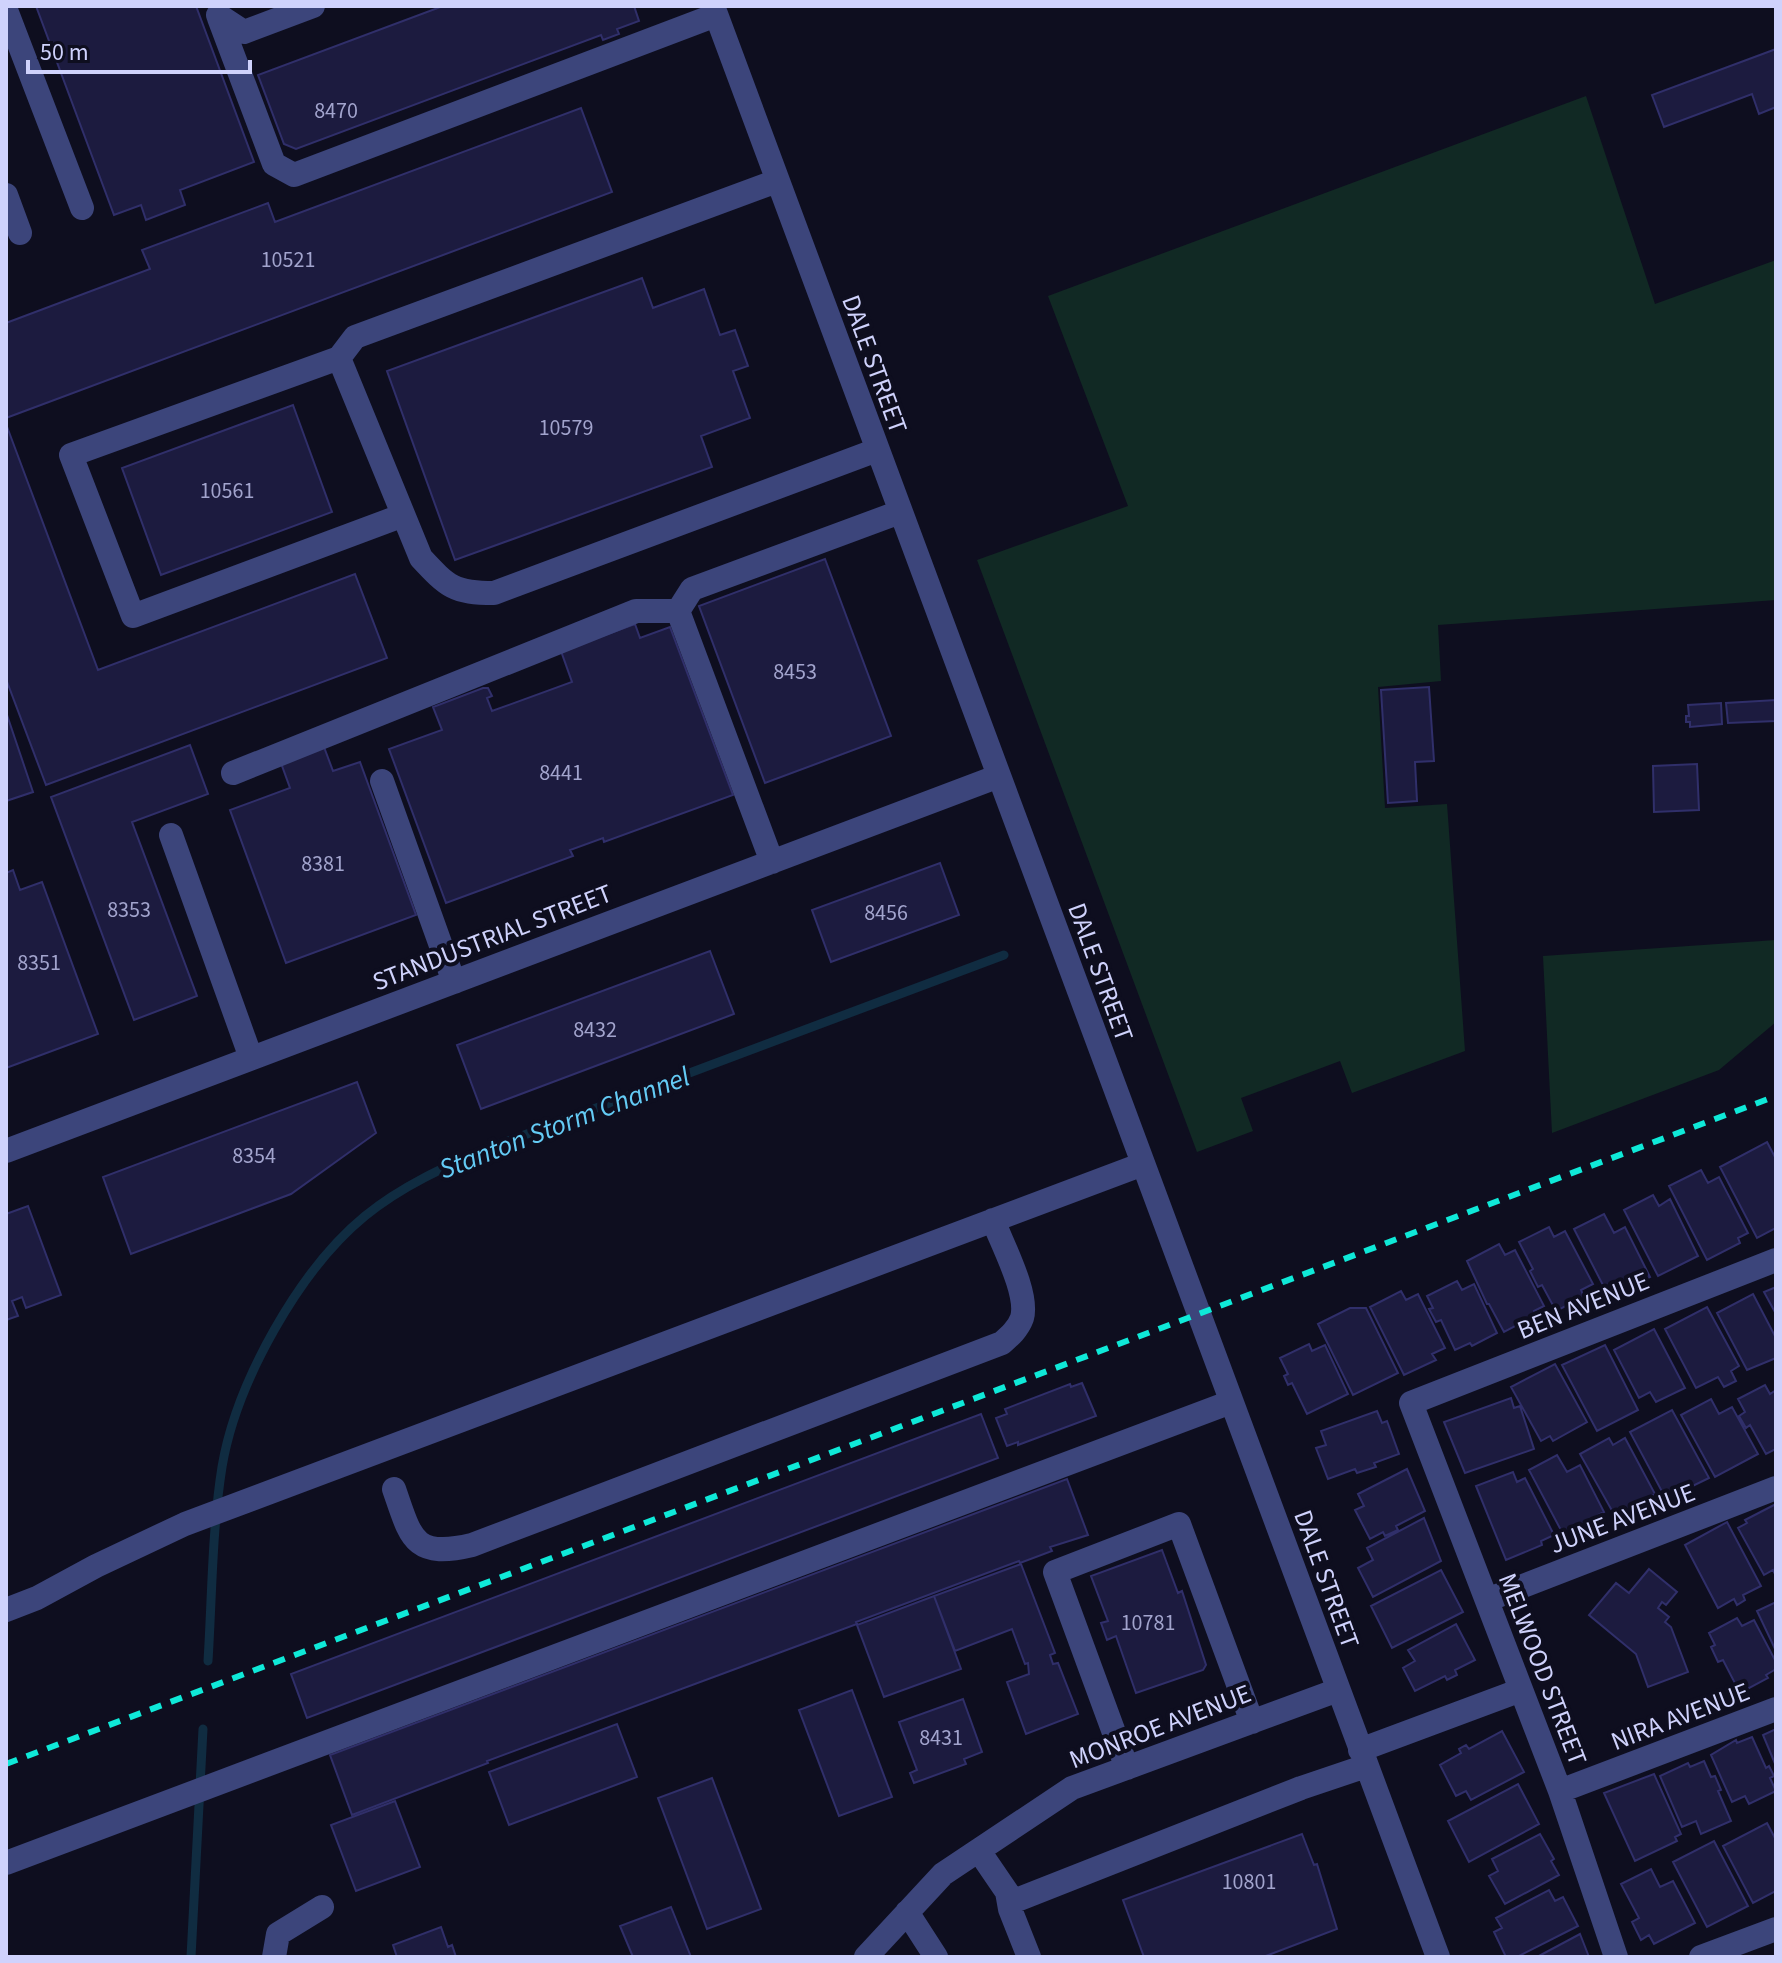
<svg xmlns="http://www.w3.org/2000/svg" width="1782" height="1963" font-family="'Source Sans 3',sans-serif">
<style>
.green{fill:#112924}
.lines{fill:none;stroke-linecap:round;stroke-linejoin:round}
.stream{stroke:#102c41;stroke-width:9}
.building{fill:#1c1b3f;stroke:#302f6a;stroke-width:2}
.minor{stroke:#3c457b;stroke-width:24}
.rail{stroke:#0fe9d8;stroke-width:6;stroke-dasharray:12 10;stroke-linecap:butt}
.labels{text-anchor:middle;stroke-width:8;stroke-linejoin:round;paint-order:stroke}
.number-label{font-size:22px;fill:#a2a4cd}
.street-label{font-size:26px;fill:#cfd2fc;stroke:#0e0e1f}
.water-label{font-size:28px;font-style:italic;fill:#64cbf5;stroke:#0e0e1f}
</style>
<rect width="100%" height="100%" fill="#0e0e1f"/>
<path class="green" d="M 1586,96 L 1655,304 L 1776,260 L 1776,600 L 1438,625 L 1441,681 L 1378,687 L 1385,808 L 1447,804 L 1465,1051 L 1352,1093 L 1340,1061 L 1241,1098 L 1253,1131 L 1197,1152 L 977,560 L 1128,506 L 1048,296 Z
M 1776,940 L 1776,1022 L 1719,1070 L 1552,1133 L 1543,956 Z"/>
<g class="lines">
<path class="stream" d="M 208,1661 C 212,1597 212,1530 222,1467 C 236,1383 299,1270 365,1216 C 402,1186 444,1167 487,1149 L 1004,955
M 191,1957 L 203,1729"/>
</g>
<path class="building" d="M 36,6 L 196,6 L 254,162 L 180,190 L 185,205 L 146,220 L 141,205 L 114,215 Z
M 443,6 L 634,6 L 639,21 L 617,29 L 619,34 L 603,40 L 601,35 L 296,149 L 284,144 L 258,75 Z
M 1776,49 L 1776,107 L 1759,114 L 1752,94 L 1664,127 L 1652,95 Z
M 581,108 L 612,192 L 6,418 L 6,323 L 150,269 L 142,250 L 268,203 L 275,222 Z
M 642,278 L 653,308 L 704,289 L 720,335 L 735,330 L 748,366 L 733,371 L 750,418 L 701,436 L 712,467 L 455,560 L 387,371 Z
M 293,405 L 332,512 L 161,575 L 122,468 Z
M 6,424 L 98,670 L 355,574 L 387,658 L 46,785 L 6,679 Z
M 825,559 L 891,736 L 765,783 L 699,606 Z
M 635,624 L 640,638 L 670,627 L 733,795 L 604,842 L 603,838 L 570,850 L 573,856 L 446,903 L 389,749 L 442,730 L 433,707 L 483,688 L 488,688 L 492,696 L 487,698 L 492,711 L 572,682 L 561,651 Z
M 1429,687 L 1434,761 L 1415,762 L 1417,801 L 1388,803 L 1381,690 Z
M 1776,700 L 1776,721 L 1728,723 L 1726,703 Z
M 1721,703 L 1722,724 L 1690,727 L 1690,722 L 1686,722 L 1686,716 L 1689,716 L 1688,705 Z
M 6,712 L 33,792 L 6,801 Z
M 190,745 L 208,794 L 132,822 L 197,996 L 134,1020 L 51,797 Z
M 324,747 L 333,771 L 360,762 L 416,915 L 286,963 L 230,810 L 290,788 L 281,763 Z
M 1697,764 L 1699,810 L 1654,812 L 1653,766 Z
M 940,863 L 959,915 L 831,962 L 812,910 Z
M 13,870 L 20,890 L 42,882 L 98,1034 L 6,1068 L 6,873 Z
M 710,951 L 734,1014 L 481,1109 L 457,1045 Z
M 357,1082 L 376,1133 L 291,1194 L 131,1254 L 103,1177 Z
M 1767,1142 L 1776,1159 L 1776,1228 L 1757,1238 L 1720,1167 Z
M 1701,1170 L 1708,1183 L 1719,1177 L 1748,1233 L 1738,1238 L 1740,1243 L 1707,1260 L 1669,1186 Z
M 1653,1195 L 1659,1206 L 1670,1199 L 1698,1256 L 1658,1276 L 1624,1210 Z
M 28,1206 L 61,1295 L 26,1308 L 22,1297 L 12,1301 L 18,1316 L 6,1320 L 6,1214 Z
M 1604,1214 L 1614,1233 L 1625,1227 L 1650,1277 L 1604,1297 L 1601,1291 L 1605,1289 L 1574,1229 Z
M 1549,1227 L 1554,1237 L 1565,1231 L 1593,1284 L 1581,1290 L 1584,1297 L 1556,1311 L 1542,1285 L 1538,1287 L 1530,1271 L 1533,1269 L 1519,1242 Z
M 1499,1244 L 1505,1255 L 1515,1250 L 1544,1306 L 1534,1311 L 1536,1315 L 1504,1332 L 1489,1304 L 1487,1304 L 1467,1261 Z
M 1457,1281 L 1462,1290 L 1474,1284 L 1497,1333 L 1472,1346 L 1470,1343 L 1455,1350 L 1441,1320 L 1436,1322 L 1429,1309 L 1433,1308 L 1427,1296 Z
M 1776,1287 L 1776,1314 L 1764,1292 Z
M 1401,1291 L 1406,1300 L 1418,1294 L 1445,1348 L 1432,1354 L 1436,1360 L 1404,1375 L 1370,1307 Z
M 1753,1294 L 1776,1338 L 1776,1358 L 1747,1370 L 1717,1313 Z
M 1707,1307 L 1739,1366 L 1731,1371 L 1736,1381 L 1724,1387 L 1718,1377 L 1696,1388 L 1665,1329 Z
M 1350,1308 L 1366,1308 L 1398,1373 L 1353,1395 L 1318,1324 Z
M 1654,1329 L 1685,1388 L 1656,1402 L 1650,1392 L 1639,1398 L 1614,1350 Z
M 1309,1344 L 1312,1351 L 1325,1345 L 1348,1394 L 1307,1414 L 1292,1383 L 1288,1385 L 1284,1376 L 1288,1374 L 1280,1358 Z
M 1605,1345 L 1638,1410 L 1597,1431 L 1562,1365 Z
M 1555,1364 L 1587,1422 L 1553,1441 L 1550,1436 L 1541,1441 L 1511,1387 Z
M 1082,1383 L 1096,1416 L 1018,1445 L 1018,1442 L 1007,1446 L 996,1418 L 1007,1414 L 1005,1409 L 1070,1384 L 1071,1387 Z
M 1765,1385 L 1770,1394 L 1776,1390 L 1776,1449 L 1766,1454 L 1750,1425 L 1746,1428 L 1739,1416 L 1745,1412 L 1738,1399 Z
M 1511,1398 L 1514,1408 L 1520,1406 L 1534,1449 L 1465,1473 L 1444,1422 Z
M 1711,1399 L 1719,1414 L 1732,1407 L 1758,1454 L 1715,1477 L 1681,1415 Z
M 1672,1410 L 1709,1478 L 1666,1499 L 1630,1432 Z
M 1377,1411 L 1382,1423 L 1387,1421 L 1399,1454 L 1374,1463 L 1376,1467 L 1357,1473 L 1355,1469 L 1328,1479 L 1316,1448 L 1326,1445 L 1321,1431 Z
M 981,1414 L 998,1458 L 307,1718 L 291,1674 Z
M 1609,1438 L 1613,1445 L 1625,1438 L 1655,1494 L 1615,1516 L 1580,1454 Z
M 1557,1455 L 1567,1472 L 1580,1465 L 1604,1512 L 1563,1534 L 1529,1470 Z
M 1407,1469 L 1425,1511 L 1396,1526 L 1398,1530 L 1385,1536 L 1383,1532 L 1370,1539 L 1355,1510 L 1364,1506 L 1358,1494 Z
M 1513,1472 L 1517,1482 L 1525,1478 L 1554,1535 L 1541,1541 L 1542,1545 L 1506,1560 L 1476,1486 Z
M 1067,1479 L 1088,1535 L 1050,1547 L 1052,1551 L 1020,1563 L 1019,1561 L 856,1622 L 857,1624 L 487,1761 L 488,1763 L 352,1815 L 330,1755 Z
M 1776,1504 L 1776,1576 L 1773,1570 L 1764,1575 L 1738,1528 L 1747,1523 L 1745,1520 Z
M 1424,1518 L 1441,1561 L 1373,1597 L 1358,1568 L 1373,1560 L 1367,1548 Z
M 1727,1522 L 1761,1586 L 1743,1595 L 1745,1600 L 1737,1605 L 1734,1599 L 1718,1608 L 1685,1545 Z
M 1162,1550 L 1178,1593 L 1182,1591 L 1206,1665 L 1203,1670 L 1136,1693 L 1116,1636 L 1107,1640 L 1101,1623 L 1108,1621 L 1091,1576 Z
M 1021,1564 L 1055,1653 L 1050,1655 L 1053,1664 L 1058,1663 L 1078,1714 L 1026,1734 L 1007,1682 L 1029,1674 L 1028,1663 L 1025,1664 L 1012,1629 L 955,1651 L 934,1596 Z
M 1649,1569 L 1677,1592 L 1666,1605 L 1662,1602 L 1658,1608 L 1669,1617 L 1665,1622 L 1671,1627 L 1688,1672 L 1648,1687 L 1636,1654 L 1589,1615 L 1616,1583 L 1629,1593 Z
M 1441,1570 L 1463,1612 L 1392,1648 L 1371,1606 Z
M 934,1596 L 961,1669 L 884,1697 L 857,1625 Z
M 1776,1602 L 1776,1651 L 1757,1611 Z
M 1737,1618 L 1742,1626 L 1754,1620 L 1776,1662 L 1776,1669 L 1766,1675 L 1768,1678 L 1740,1693 L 1723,1660 L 1718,1662 L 1711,1647 L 1715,1645 L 1709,1633 Z
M 1456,1624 L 1475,1660 L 1455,1670 L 1457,1675 L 1447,1680 L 1445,1676 L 1415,1691 L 1403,1668 L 1415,1661 L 1408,1650 Z
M 852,1690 L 892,1797 L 839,1816 L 799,1710 Z
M 963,1699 L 982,1752 L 964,1759 L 966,1764 L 914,1783 L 910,1773 L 917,1770 L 899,1722 Z
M 617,1724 L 637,1777 L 509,1825 L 489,1772 Z
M 1776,1729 L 1776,1766 L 1763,1735 Z
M 1502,1731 L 1524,1772 L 1471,1800 L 1466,1791 L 1456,1796 L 1440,1765 L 1461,1753 L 1459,1749 L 1466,1745 L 1469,1749 Z
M 1752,1737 L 1766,1768 L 1769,1766 L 1774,1776 L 1770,1778 L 1776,1791 L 1749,1804 L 1745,1796 L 1732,1802 L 1711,1755 L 1736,1740 L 1737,1743 Z
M 1704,1761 L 1711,1777 L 1715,1776 L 1721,1790 L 1718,1791 L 1731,1821 L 1701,1834 L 1696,1821 L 1682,1827 L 1660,1776 L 1688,1763 L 1690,1767 Z
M 1654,1774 L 1681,1834 L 1675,1837 L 1677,1841 L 1635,1861 L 1604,1793 Z
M 712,1778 L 761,1909 L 707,1929 L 658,1798 Z
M 1518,1784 L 1539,1824 L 1469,1862 L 1448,1821 Z
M 395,1801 L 420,1867 L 356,1891 L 331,1825 Z
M 1767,1823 L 1776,1840 L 1776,1891 L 1753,1903 L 1723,1846 Z
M 1302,1834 L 1314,1865 L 1317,1864 L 1337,1929 L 1263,1957 L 1144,1957 L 1123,1900 Z
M 1540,1834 L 1554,1859 L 1551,1861 L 1559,1875 L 1505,1904 L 1489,1876 L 1498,1871 L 1492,1859 Z
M 1714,1841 L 1748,1906 L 1707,1927 L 1673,1862 Z
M 1651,1869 L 1660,1887 L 1673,1881 L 1695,1923 L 1654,1944 L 1649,1935 L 1641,1940 L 1632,1922 L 1639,1918 L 1621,1884 Z
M 1549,1890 L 1555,1901 L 1563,1897 L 1578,1926 L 1517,1957 L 1506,1957 L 1494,1932 L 1502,1928 L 1496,1918 Z
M 671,1907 L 691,1957 L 633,1957 L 620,1926 Z
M 441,1927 L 448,1947 L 452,1945 L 456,1957 L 397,1957 L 393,1945 Z
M 1580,1934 L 1589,1957 L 1537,1957 Z"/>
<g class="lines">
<path class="minor" d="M 713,6 L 1438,1957
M 6,10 L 82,208
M 218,15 L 244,32 L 313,6
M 219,18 L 274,164 L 294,175 L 716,15
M 777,181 L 355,337 L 339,358 L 421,558 C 448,587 454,593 494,593 L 877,450
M 6,195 L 20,233
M 339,358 L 71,455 L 133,616 L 401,516
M 233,773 L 636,611 L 678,611
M 382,781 L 454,982
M 171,835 L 251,1058
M 772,862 L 678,611 L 692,589 L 900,512
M 6,1151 L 999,776
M 394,1489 C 411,1538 413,1559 472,1545 L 1002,1343 C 1010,1336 1018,1329 1022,1318 C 1029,1294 1002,1244 993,1220
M 1487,1600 L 1776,1488
M 6,1610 L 37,1598 L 96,1566 L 185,1524 L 1143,1164
M 1360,1750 L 1521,1690
M 1127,1768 L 1055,1572 L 1179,1524 L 1252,1722
M 1560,1791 L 1776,1709
M 979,1851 L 1007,1892 L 1010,1909 L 1029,1957
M 6,1863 L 1231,1402
M 1009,1903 L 1301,1788 L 1366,1766
M 907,1912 L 936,1957
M 274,1957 L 278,1934 L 322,1907
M 866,1957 L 943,1874 L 1072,1788 L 1338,1690
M 1616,1957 L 1560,1791 L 1411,1403 L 1776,1260
M 1701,1957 L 1776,1929"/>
<path class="rail" d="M 6,1764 L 1776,1096"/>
</g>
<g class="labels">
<g class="number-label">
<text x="336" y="118">8470</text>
<text x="288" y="267">10521</text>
<text x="566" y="435">10579</text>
<text x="227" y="498">10561</text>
<text x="795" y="679">8453</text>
<text x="561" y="780">8441</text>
<text x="323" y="871">8381</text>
<text x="129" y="917">8353</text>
<text x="886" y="920">8456</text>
<text x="39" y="970">8351</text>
<text x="595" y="1037">8432</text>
<text x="254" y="1163">8354</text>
<text x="1148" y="1630">10781</text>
<text x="941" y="1745">8431</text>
<text x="1249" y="1889">10801</text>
</g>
<g class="street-label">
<text transform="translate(875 364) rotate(70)" y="9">DALE STREET</text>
<text transform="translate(492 937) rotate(-21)" y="9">STANDUSTRIAL STREET</text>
<text transform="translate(1101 972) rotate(70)" y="9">DALE STREET</text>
<text transform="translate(1583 1305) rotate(-22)" y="9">BEN AVENUE</text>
<text transform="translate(1622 1518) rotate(-21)" y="9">JUNE AVENUE</text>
<text transform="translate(1327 1579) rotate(70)" y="9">DALE STREET</text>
<text transform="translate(1543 1669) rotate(69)" y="9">MELWOOD STREET</text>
<text transform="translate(1680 1716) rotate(-21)" y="9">NIRA AVENUE</text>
<text transform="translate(1160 1726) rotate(-21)" y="9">MONROE AVENUE</text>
</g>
<g class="water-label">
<text transform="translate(564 1122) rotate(-21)" y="10">Stanton Storm Channel</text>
</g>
</g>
<rect width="1782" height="1963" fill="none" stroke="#cfd2fc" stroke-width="16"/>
<path d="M28 60v12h222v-12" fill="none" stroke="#cfd2fc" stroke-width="4"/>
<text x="40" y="60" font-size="24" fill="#cfd2fc" stroke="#0e0e1f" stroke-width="6" paint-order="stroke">50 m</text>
</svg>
